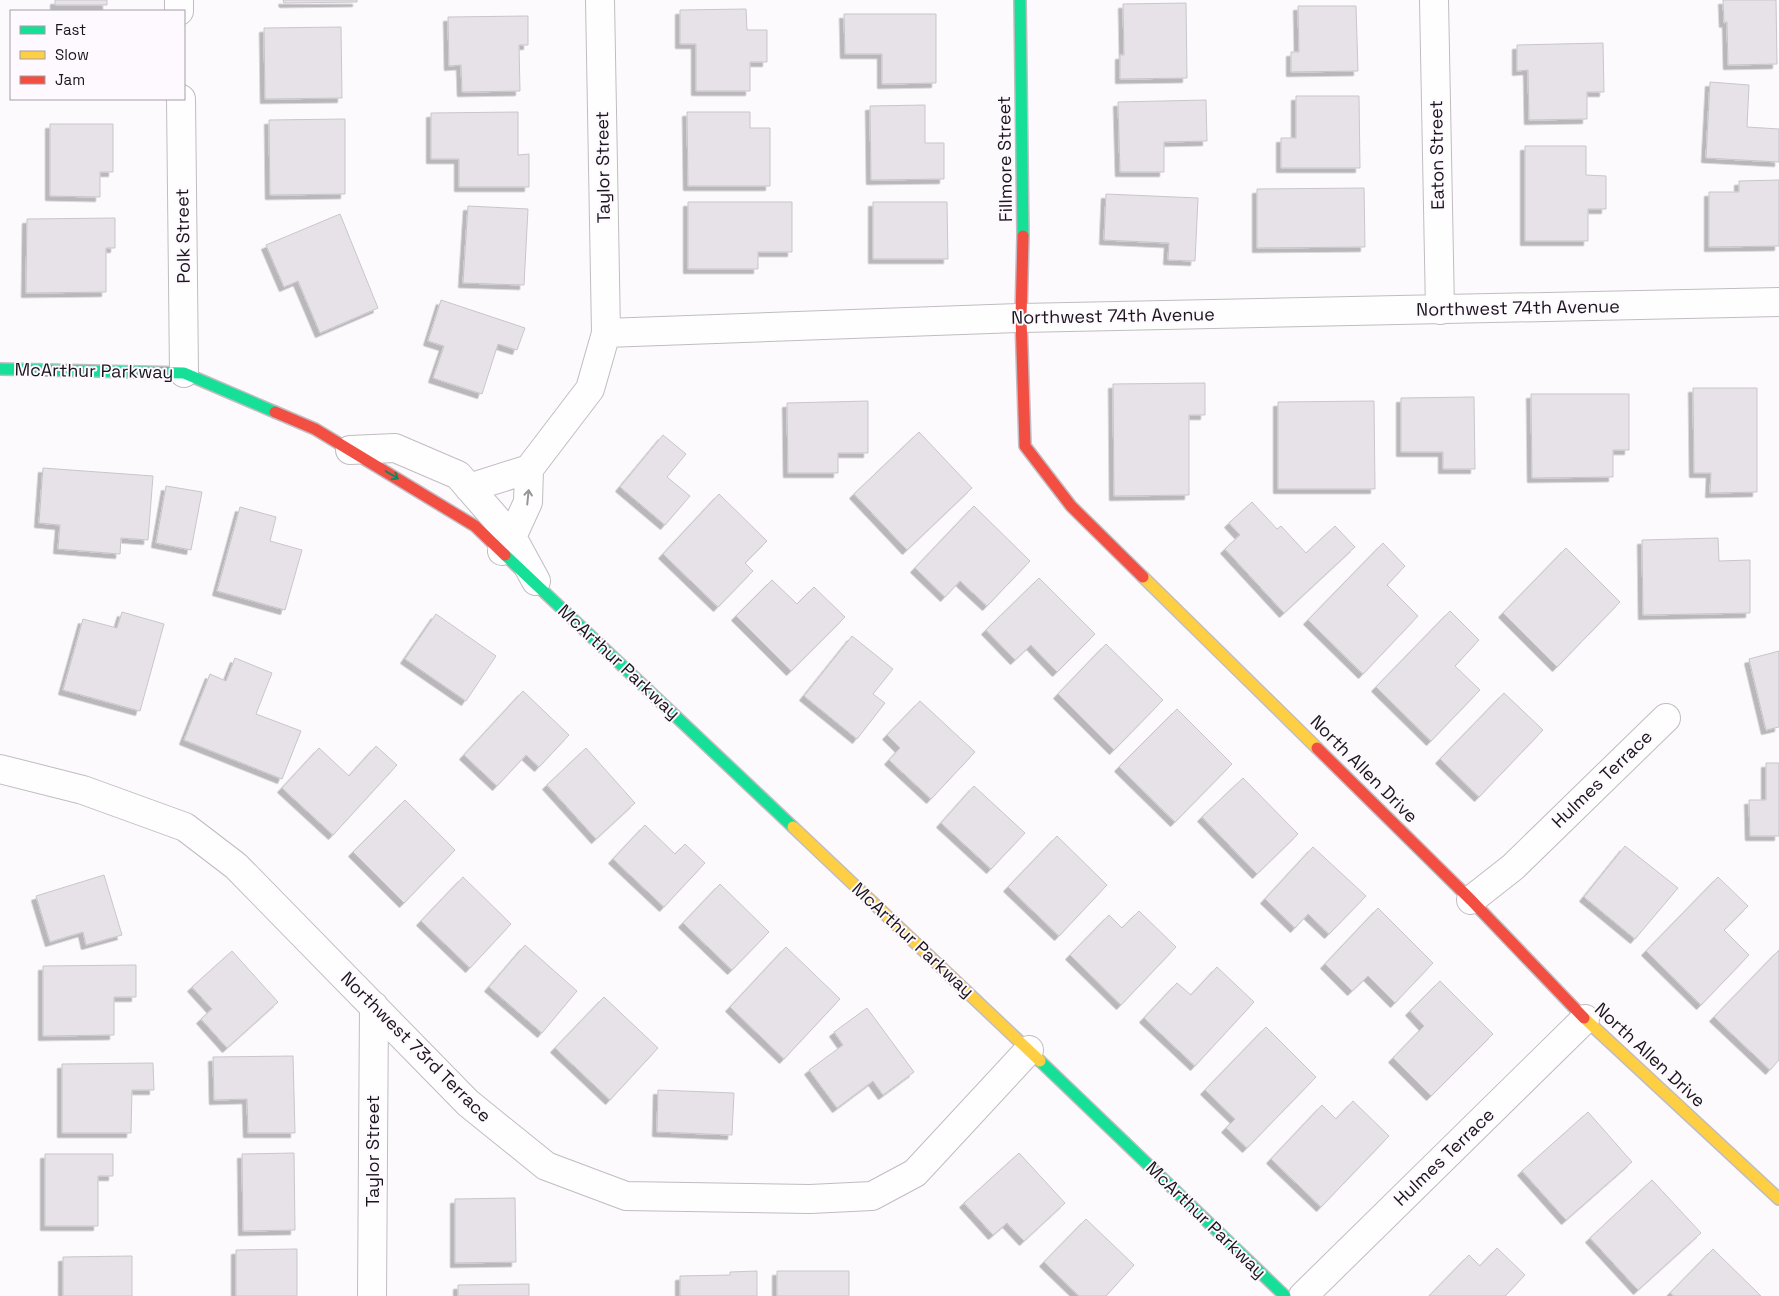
<svg xmlns="http://www.w3.org/2000/svg" width="1779" height="1296" font-family="'Space Grotesk',sans-serif">
<style>
.building{fill:#e7e2e8;stroke:#c9c5cb;filter:url(#shadow)}
.lines{fill:none;stroke-linecap:round;stroke-linejoin:round}
.street-casing{stroke:#c1bcc2;stroke-width:30}
.fast-casing{stroke:#c1bcc2;stroke-width:14}
.slow-casing{stroke:#c1bcc2;stroke-width:14}
.jam-casing{stroke:#c1bcc2;stroke-width:14}
.street{stroke:#fffeff;stroke-width:28}
.fast{stroke:#16e098;stroke-width:11}
.slow{stroke:#ffcf43;stroke-width:11}
.jam{stroke:#f24e42;stroke-width:11}
.oneway{stroke:#188561}
.oneway2{stroke:#989599}
.labels{text-anchor:middle;stroke-width:4;stroke-linejoin:round;paint-order:stroke}
.street-label{font-size:18px;fill:#1b151d;stroke:#fdf9fe}
</style>
<defs>
<filter id="shadow"><feDropShadow dx="-4.5" dy="4.5" stdDeviation="0" flood-color="#0004"/></filter>
</defs>
<rect width="100%" height="100%" fill="#fcfafd"/>
<path class="building" d="M 55,0 L 107,0 L 107,5 L 55,5 Z
M 283,0 L 357,0 L 357,2 L 284,3 Z
M 1723,0 L 1776,0 L 1777,64 L 1728,65 L 1727,22 L 1724,23 Z
M 1186,3 L 1187,78 L 1120,79 L 1120,55 L 1124,55 L 1123,4 Z
M 1298,6 L 1356,6 L 1358,71 L 1291,72 L 1291,52 L 1299,52 Z
M 746,9 L 747,30 L 767,30 L 767,62 L 750,62 L 750,91 L 696,91 L 696,44 L 680,44 L 680,10 Z
M 844,14 L 936,14 L 936,83 L 882,84 L 882,54 L 845,54 Z
M 528,16 L 528,45 L 519,45 L 520,91 L 462,92 L 461,65 L 449,66 L 448,17 Z
M 341,27 L 342,98 L 265,99 L 264,28 Z
M 1603,43 L 1604,92 L 1587,92 L 1587,119 L 1529,120 L 1528,70 L 1517,71 L 1517,45 Z
M 1710,82 L 1749,85 L 1747,127 L 1779,129 L 1779,162 L 1706,158 Z
M 1296,96 L 1359,96 L 1360,168 L 1281,168 L 1281,138 L 1296,138 Z
M 1206,100 L 1207,141 L 1164,142 L 1164,172 L 1120,172 L 1118,102 Z
M 925,105 L 925,143 L 944,143 L 944,179 L 871,180 L 870,106 Z
M 518,112 L 518,155 L 529,154 L 529,187 L 459,187 L 459,159 L 431,159 L 431,113 Z
M 687,112 L 750,112 L 750,128 L 770,128 L 770,186 L 688,186 Z
M 345,119 L 345,194 L 270,195 L 269,120 Z
M 50,124 L 113,124 L 113,172 L 100,172 L 100,197 L 50,196 Z
M 1525,146 L 1586,146 L 1586,175 L 1606,176 L 1606,209 L 1588,209 L 1588,241 L 1525,241 Z
M 1779,180 L 1779,246 L 1709,247 L 1709,192 L 1739,192 L 1739,181 Z
M 1364,188 L 1365,247 L 1257,248 L 1257,189 Z
M 1106,194 L 1198,198 L 1195,261 L 1168,260 L 1169,243 L 1104,240 Z
M 688,202 L 792,202 L 792,252 L 758,252 L 758,269 L 688,269 Z
M 873,202 L 947,202 L 948,259 L 873,259 Z
M 468,206 L 528,209 L 524,285 L 463,283 Z
M 340,214 L 378,308 L 320,333 L 298,281 L 284,287 L 266,245 Z
M 115,218 L 115,248 L 106,248 L 106,292 L 26,293 L 27,219 Z
M 441,300 L 525,328 L 517,350 L 498,344 L 482,394 L 433,378 L 444,346 L 428,341 Z
M 1205,383 L 1205,415 L 1189,415 L 1189,495 L 1114,496 L 1113,384 Z
M 1693,388 L 1757,388 L 1757,492 L 1710,493 L 1711,473 L 1694,473 Z
M 1531,394 L 1629,394 L 1629,450 L 1613,450 L 1613,477 L 1532,478 Z
M 1474,397 L 1475,469 L 1443,469 L 1443,452 L 1401,452 L 1401,398 Z
M 868,401 L 868,453 L 838,453 L 838,473 L 788,473 L 787,403 Z
M 1374,401 L 1375,489 L 1278,489 L 1278,402 Z
M 919,432 L 972,488 L 907,550 L 854,494 Z
M 663,435 L 686,454 L 667,477 L 690,496 L 665,525 L 620,487 Z
M 43,468 L 153,476 L 148,540 L 121,538 L 120,554 L 58,549 L 60,525 L 39,523 Z
M 166,486 L 202,492 L 191,550 L 156,543 Z
M 719,494 L 767,541 L 745,563 L 753,571 L 718,607 L 663,554 Z
M 1252,502 L 1277,529 L 1281,526 L 1306,553 L 1335,526 L 1355,547 L 1284,613 L 1225,549 L 1240,535 L 1229,523 Z
M 974,506 L 1030,561 L 987,606 L 960,581 L 945,597 L 915,568 Z
M 240,507 L 276,517 L 270,541 L 302,550 L 285,610 L 217,591 Z
M 1718,538 L 1719,561 L 1750,560 L 1750,613 L 1643,615 L 1642,540 Z
M 1383,543 L 1405,566 L 1387,585 L 1418,616 L 1363,674 L 1308,620 Z
M 1566,548 L 1620,602 L 1557,667 L 1503,613 Z
M 1039,578 L 1095,634 L 1057,672 L 1031,645 L 1015,660 L 986,630 Z
M 772,580 L 797,604 L 814,587 L 845,617 L 791,671 L 736,616 Z
M 1450,611 L 1479,640 L 1455,666 L 1480,690 L 1431,741 L 1376,687 Z
M 122,612 L 164,624 L 140,711 L 63,690 L 83,619 L 117,628 Z
M 436,614 L 496,656 L 466,701 L 405,659 Z
M 852,636 L 893,669 L 873,694 L 885,703 L 857,739 L 804,696 Z
M 1106,644 L 1163,700 L 1114,750 L 1058,694 Z
M 1779,651 L 1779,727 L 1766,730 L 1749,659 Z
M 235,658 L 272,673 L 256,714 L 301,731 L 282,779 L 184,740 L 210,674 L 226,681 Z
M 523,691 L 569,735 L 539,767 L 526,755 L 497,786 L 464,755 Z
M 1504,693 L 1543,730 L 1479,797 L 1440,759 Z
M 920,701 L 975,752 L 931,799 L 889,760 L 900,748 L 887,735 Z
M 1177,709 L 1232,764 L 1175,822 L 1119,767 Z
M 376,746 L 397,765 L 333,835 L 282,788 L 319,748 L 349,776 Z
M 586,748 L 635,803 L 596,839 L 547,785 Z
M 1766,763 L 1779,763 L 1779,836 L 1750,836 L 1749,800 L 1766,800 Z
M 1243,778 L 1298,834 L 1257,874 L 1202,817 Z
M 974,786 L 1025,833 L 991,869 L 941,823 Z
M 405,800 L 455,850 L 404,903 L 353,852 Z
M 645,825 L 675,854 L 685,844 L 705,863 L 664,907 L 613,859 Z
M 1057,836 L 1107,885 L 1059,936 L 1008,887 Z
M 1625,846 L 1678,888 L 1635,939 L 1584,897 Z
M 1313,847 L 1366,896 L 1329,934 L 1308,914 L 1295,928 L 1265,899 Z
M 104,875 L 122,935 L 86,945 L 83,932 L 50,942 L 36,896 Z
M 463,877 L 511,924 L 470,968 L 421,921 Z
M 1718,877 L 1748,906 L 1724,930 L 1749,955 L 1701,1005 L 1646,951 Z
M 720,884 L 769,932 L 732,970 L 683,923 Z
M 1378,908 L 1433,963 L 1395,1003 L 1368,976 L 1352,991 L 1325,964 Z
M 1139,911 L 1176,947 L 1121,1005 L 1070,955 L 1109,915 L 1122,928 Z
M 525,945 L 577,991 L 542,1033 L 489,987 Z
M 786,947 L 840,999 L 784,1059 L 730,1007 Z
M 1779,950 L 1779,1060 L 1770,1070 L 1714,1017 Z
M 232,951 L 278,1002 L 227,1048 L 201,1019 L 212,1009 L 192,987 Z
M 136,965 L 136,997 L 114,997 L 114,1035 L 43,1036 L 43,966 Z
M 1217,967 L 1254,1002 L 1195,1066 L 1144,1018 L 1177,983 L 1191,995 Z
M 1440,981 L 1493,1034 L 1431,1096 L 1393,1058 L 1424,1026 L 1410,1011 Z
M 604,997 L 658,1048 L 610,1100 L 555,1048 Z
M 867,1008 L 914,1072 L 883,1095 L 873,1081 L 837,1108 L 809,1070 L 843,1045 L 834,1032 Z
M 1266,1027 L 1316,1077 L 1247,1148 L 1226,1128 L 1235,1119 L 1205,1090 Z
M 293,1056 L 295,1133 L 248,1133 L 247,1099 L 214,1100 L 213,1057 Z
M 153,1063 L 154,1090 L 132,1090 L 131,1133 L 62,1133 L 62,1064 Z
M 658,1090 L 734,1093 L 732,1135 L 657,1132 Z
M 1353,1101 L 1389,1136 L 1321,1207 L 1271,1159 L 1322,1105 L 1336,1119 Z
M 1588,1112 L 1632,1162 L 1566,1220 L 1522,1171 Z
M 294,1153 L 295,1230 L 243,1231 L 242,1154 Z
M 1019,1153 L 1065,1203 L 1024,1241 L 1007,1223 L 993,1235 L 964,1203 Z
M 45,1154 L 113,1154 L 113,1176 L 98,1176 L 98,1226 L 45,1226 Z
M 1652,1180 L 1701,1233 L 1638,1290 L 1590,1238 Z
M 515,1198 L 516,1262 L 455,1263 L 455,1199 Z
M 1086,1219 L 1134,1265 L 1106,1296 L 1079,1296 L 1044,1262 Z
M 1497,1248 L 1525,1275 L 1505,1296 L 1429,1296 L 1469,1255 L 1480,1266 Z
M 297,1249 L 297,1296 L 236,1296 L 236,1250 Z
M 1713,1249 L 1761,1296 L 1674,1296 L 1670,1293 Z
M 132,1256 L 132,1296 L 63,1296 L 63,1257 Z
M 757,1271 L 757,1296 L 680,1296 L 680,1276 L 730,1275 L 730,1272 Z
M 777,1271 L 849,1271 L 849,1296 L 777,1296 Z
M 529,1284 L 529,1296 L 458,1296 L 458,1285 Z"/>
<g class="lines">
<defs>
<path id="street" d="M 179,0 L 179,11
M 600,0 L 606,333
M 1434,0 L 1440,310
M 181,99 L 184,373
M 350,450 L 395,448 L 458,475 L 512,537 L 536,581
M 469,488 L 529,469 L 590,389 L 606,333 L 1021,318 L 1779,302
M 502,551 L 512,537 L 528,502 L 529,469
M 0,769 L 83,790 L 185,827 L 236,866 L 468,1103 L 546,1166 L 626,1196 L 810,1199 L 872,1196 L 915,1173 L 1029,1050
M 1471,900 L 1513,867 L 1666,718
M 372,1296 L 374,1006
M 1303,1296 L 1585,1019"/>
<path id="fast" d="M 1020,0 L 1023,236
M 0,369 L 184,373 L 275,412
M 505,555 L 793,827
M 1040,1061 L 1285,1296"/>
<path id="slow" d="M 1143,577 L 1317,748
M 793,827 L 1040,1061
M 1584,1018 L 1779,1199"/>
<path id="jam" d="M 1023,236 L 1021,318 L 1025,446 L 1071,506 L 1143,577
M 275,412 L 315,429 L 475,526 L 505,555
M 1317,748 L 1471,900 L 1584,1018"/>
</defs>
<use href="#street" class="street-casing"/>
<use href="#fast" class="fast-casing"/>
<use href="#slow" class="slow-casing"/>
<use href="#jam" class="jam-casing"/>
<use href="#street" class="street"/>
<use href="#fast" class="fast"/>
<use href="#slow" class="slow"/>
<use href="#jam" class="jam"/>
</g>
<defs><path id="oneway-shaft" d="M-6 0H5M1.5-3L5.5 0L1.5 3" fill="none" stroke-width="1.6" stroke-linecap="round" stroke-linejoin="round" transform="scale(1.25)"/></defs>
<use class="oneway" href="#oneway-shaft" transform="translate(392 475) rotate(31)"/>
<use class="oneway2" href="#oneway-shaft" transform="translate(528 497) rotate(-84)"/>
<g class="labels">
<g class="street-label">
<text transform="translate(1437 155) rotate(-91)" y="6">Eaton Street</text>
<text transform="translate(1005 159) rotate(-91)" y="6">Fillmore Street</text>
<text transform="translate(603 167) rotate(-91)" y="6">Taylor Street</text>
<text transform="translate(183 236) rotate(-91)" y="6">Polk Street</text>
<text transform="translate(1518 308) rotate(-1)" y="6">Northwest 74th Avenue</text>
<text transform="translate(1113 316) rotate(-1)" y="6">Northwest 74th Avenue</text>
<text transform="translate(94 371) rotate(1)" y="6">McArthur Parkway</text>
<text transform="translate(619 662) rotate(43)" y="6">McArthur Parkway</text>
<text transform="translate(1364 769) rotate(45)" y="6">North Allen Drive</text>
<text transform="translate(1602 779) rotate(-44)" y="6">Hulmes Terrace</text>
<text transform="translate(913 940) rotate(43)" y="6">McArthur Parkway</text>
<text transform="translate(416 1047) rotate(45)" y="6">Northwest 73rd Terrace</text>
<text transform="translate(1650 1055) rotate(43)" y="6">North Allen Drive</text>
<text transform="translate(373 1151) rotate(-90)" y="6">Taylor Street</text>
<text transform="translate(1444 1157) rotate(-44)" y="6">Hulmes Terrace</text>
<text transform="translate(1206 1220) rotate(44)" y="6">McArthur Parkway</text>
</g>
</g>
<rect x="10" y="10" width="175" height="90" fill="#fdf9fe" stroke="#a39ea4"/>
<rect x="20" y="26" width="25" height="8" fill="#16e098" stroke="#a39ea4"/>
<text x="55" y="35" font-size="15" fill="#1b151d">Fast</text>
<rect x="20" y="51" width="25" height="8" fill="#ffcf43" stroke="#a39ea4"/>
<text x="55" y="60" font-size="15" fill="#1b151d">Slow</text>
<rect x="20" y="76" width="25" height="8" fill="#f24e42" stroke="#a39ea4"/>
<text x="55" y="85" font-size="15" fill="#1b151d">Jam</text>
</svg>
